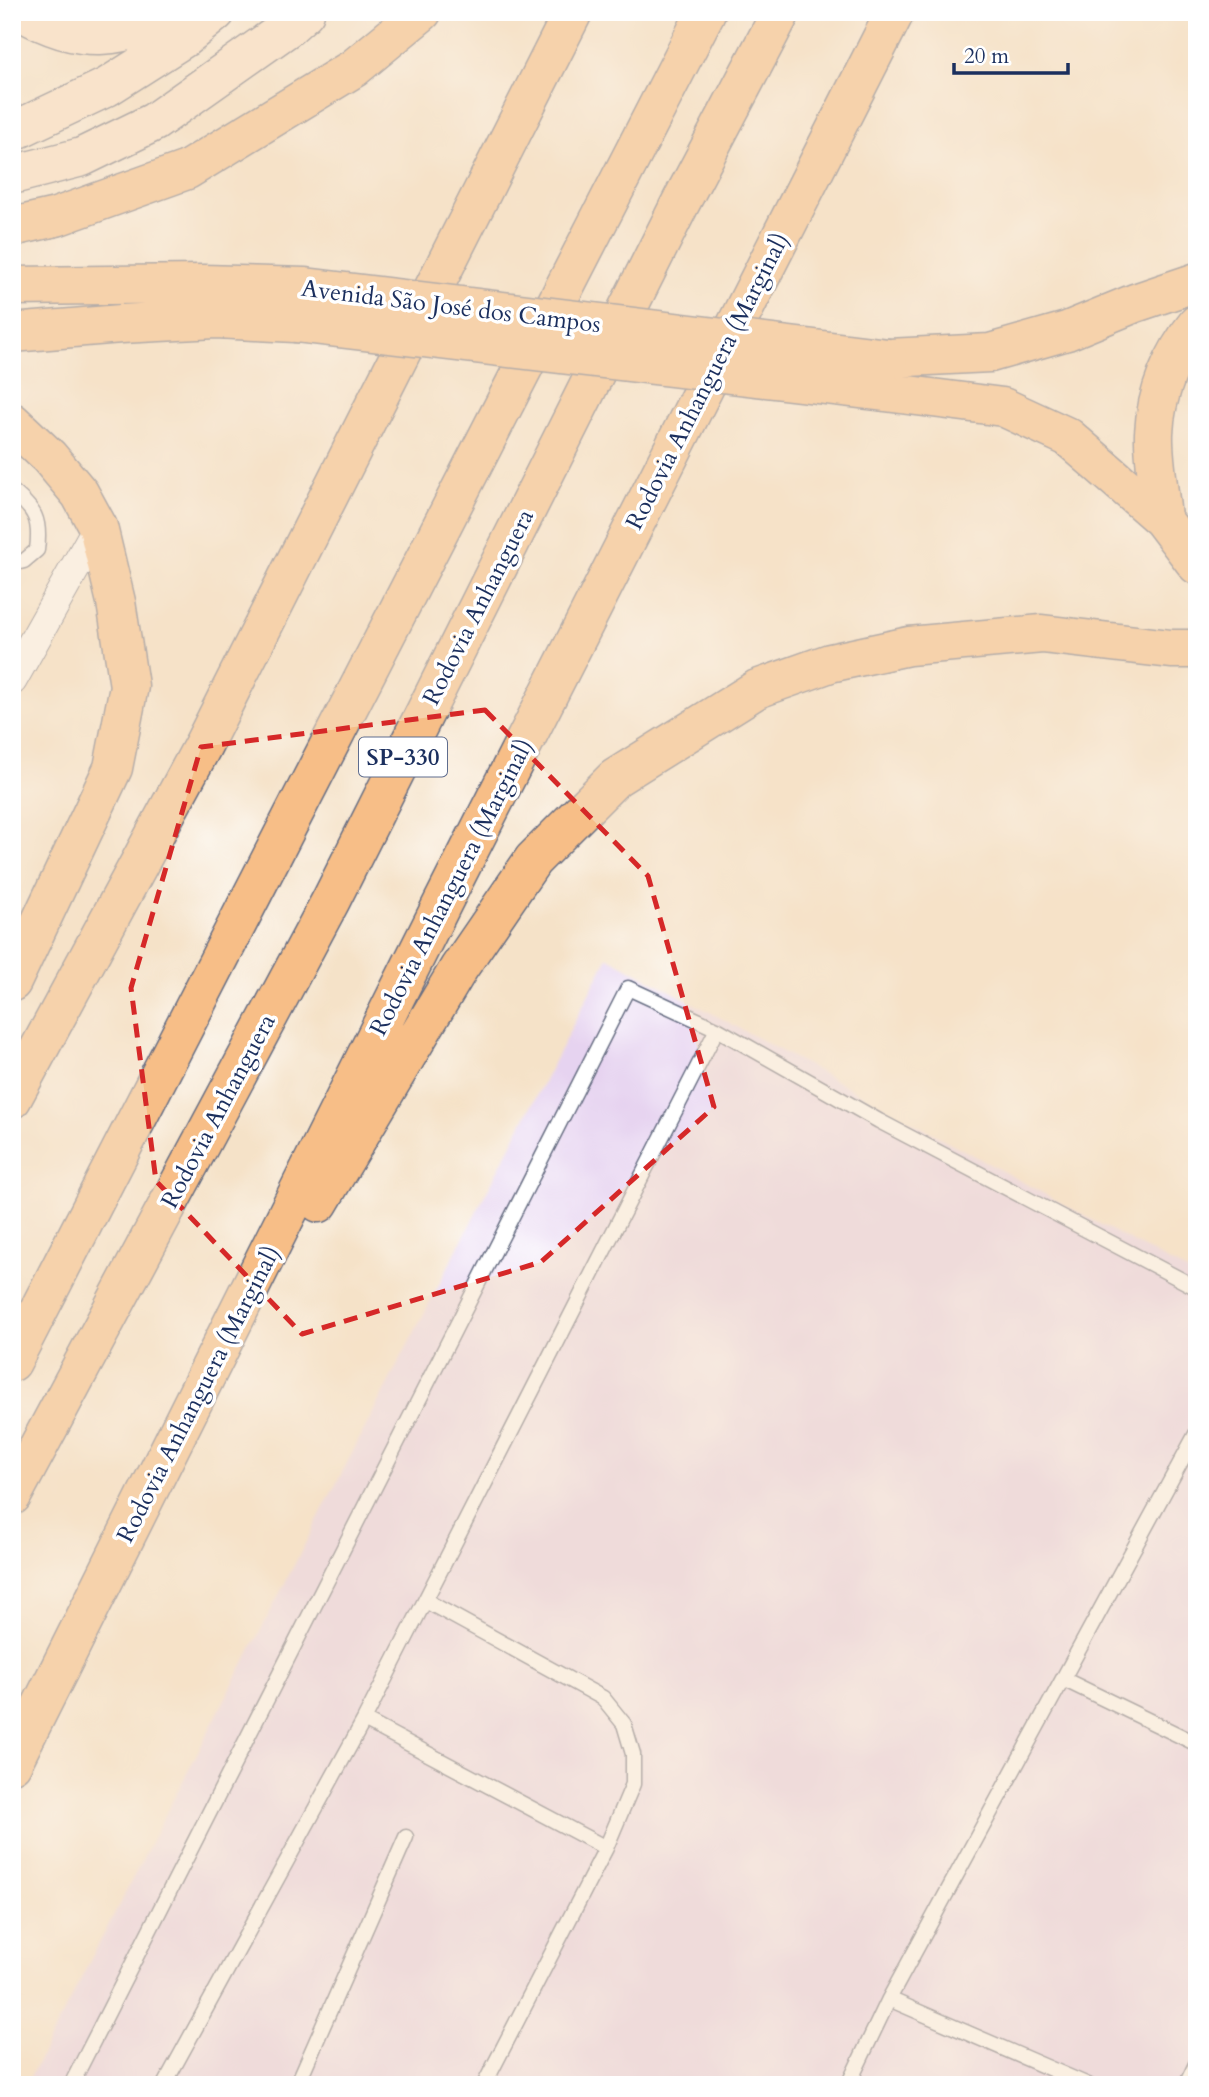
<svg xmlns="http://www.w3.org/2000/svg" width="1209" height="2097" font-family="Cardo,serif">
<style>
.built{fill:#e6d3f0}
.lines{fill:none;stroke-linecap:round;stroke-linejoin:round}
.lane-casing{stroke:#676e83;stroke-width:17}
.street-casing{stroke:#676e83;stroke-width:32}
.secondary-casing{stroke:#676e83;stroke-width:41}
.primary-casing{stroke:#676e83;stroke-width:41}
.highway-casing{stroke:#676e83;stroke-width:41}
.lane{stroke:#fff;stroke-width:14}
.street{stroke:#fff;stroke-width:30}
.secondary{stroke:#fce5cf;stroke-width:38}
.primary{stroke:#f7be87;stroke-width:38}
.highway{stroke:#f7be87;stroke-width:38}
.primary-bridge-casing{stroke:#676e83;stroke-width:41;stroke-linecap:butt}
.primary-bridge{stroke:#f7be87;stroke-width:38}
.marked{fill:none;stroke:#d62828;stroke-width:5;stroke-dasharray:14 9;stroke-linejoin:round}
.labels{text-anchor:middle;stroke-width:7;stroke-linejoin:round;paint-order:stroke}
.shield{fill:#fff;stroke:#5f6d8e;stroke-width:2}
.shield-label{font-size:23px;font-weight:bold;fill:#1b2f5e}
.street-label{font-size:24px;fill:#1b2f5e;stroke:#fff}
</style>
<rect width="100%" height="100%" fill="#fff"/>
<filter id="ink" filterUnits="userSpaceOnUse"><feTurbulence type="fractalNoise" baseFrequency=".0143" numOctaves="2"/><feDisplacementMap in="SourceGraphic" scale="14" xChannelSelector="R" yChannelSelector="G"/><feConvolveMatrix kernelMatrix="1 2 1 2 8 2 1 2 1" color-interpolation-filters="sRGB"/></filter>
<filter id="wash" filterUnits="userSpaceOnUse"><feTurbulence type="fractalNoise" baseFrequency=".00686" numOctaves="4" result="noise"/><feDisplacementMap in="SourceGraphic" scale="28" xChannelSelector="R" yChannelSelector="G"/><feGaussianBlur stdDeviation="1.57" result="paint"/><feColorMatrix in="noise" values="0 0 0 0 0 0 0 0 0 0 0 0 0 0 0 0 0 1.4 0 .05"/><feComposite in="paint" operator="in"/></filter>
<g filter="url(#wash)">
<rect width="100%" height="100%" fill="#f5e2c8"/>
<path class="built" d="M 608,957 L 1197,1277 L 1197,2085 L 26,2085 Z"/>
</g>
<g filter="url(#ink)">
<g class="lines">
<defs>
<path id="lane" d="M 12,491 C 35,510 41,519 37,550 L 24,561 L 12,564
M 426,1601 L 603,1698 L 624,1724 L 633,1754 L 633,1784 L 606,1848 L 484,2085
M 1063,1679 L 1197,1744
M 364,1720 L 606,1848
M 889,1999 L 1088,2085
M 71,2085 L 628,988 L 717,1029 L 879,1121 L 1197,1288
M 164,2085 L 364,1720 L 717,1029
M 297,2085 L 406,1837
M 848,2085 L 889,1999 L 1197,1432
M 1186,2085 L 1197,2062"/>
<path id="street" d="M 12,680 L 98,527"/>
<path id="secondary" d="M 23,12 C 85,48 121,37 183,12
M 12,132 L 107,87 L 184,38 L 216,12
M 12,175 L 82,157 L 154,122 L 287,28 L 305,12"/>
<path id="primary" d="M 12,286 L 204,284 L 305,287
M 12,333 L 121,324 L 216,319 L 295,323
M 888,358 L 990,353 L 1067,331 L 1135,303 L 1197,282
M 885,392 L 1003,407 L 1068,437 L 1162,519 L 1197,565
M 1162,519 C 1160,491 1153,461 1154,433 C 1156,393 1172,355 1197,324"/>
<path id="highway" d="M 12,227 L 56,217 L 187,170 L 354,68 L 422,12
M 12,422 L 49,457 L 80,494 L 98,527 L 116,602 L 129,686 L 113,768 L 12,982
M 12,1099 L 202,747 L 573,12
M 319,1203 L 459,968 L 533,860 L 615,778 L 757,689 L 830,663 L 909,646 L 1042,634 L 1171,649 L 1197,649
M 12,1362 L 706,12
M 12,1496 L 331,900 L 679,206 L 781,12
M 12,1764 L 443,902 L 895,12"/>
</defs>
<use href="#lane" class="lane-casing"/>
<use href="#street" class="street-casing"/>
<use href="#secondary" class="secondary-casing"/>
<use href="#primary" class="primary-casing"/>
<use href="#highway" class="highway-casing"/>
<use href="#lane" class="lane"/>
<use href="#street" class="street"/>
<use href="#secondary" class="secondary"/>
<use href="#primary" class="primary"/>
<use href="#highway" class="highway"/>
<defs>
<path id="primary-bridge" d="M 305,287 L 888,358
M 295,323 L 885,392"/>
</defs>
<use href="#primary-bridge" class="primary-bridge-casing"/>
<use href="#primary-bridge" class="primary-bridge"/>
</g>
</g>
<path d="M0 0H1209V2097H0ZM 485,710 L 648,876 L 714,1107 L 541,1262 L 302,1334 L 156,1181 L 131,988 L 201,747 Z" fill="#f5e2c8" fill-opacity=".55" fill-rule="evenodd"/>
<path class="marked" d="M 485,710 L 648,876 L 714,1107 L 541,1262 L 302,1334 L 156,1181 L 131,988 L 201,747 Z"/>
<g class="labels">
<rect class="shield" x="359" y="737.5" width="88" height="39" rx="5"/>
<g class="shield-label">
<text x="403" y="765">SP-330</text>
</g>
<g class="street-label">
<text transform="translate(451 306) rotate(7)" y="8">Avenida São José dos Campos</text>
<text transform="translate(707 381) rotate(-63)" y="8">Rodovia Anhanguera (Marginal)</text>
<text transform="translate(478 607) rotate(-63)" y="8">Rodovia Anhanguera</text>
<text transform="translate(451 887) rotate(-63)" y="8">Rodovia Anhanguera (Marginal)</text>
<text transform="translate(218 1111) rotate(-62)" y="8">Rodovia Anhanguera</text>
<text transform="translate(198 1394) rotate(-63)" y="8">Rodovia Anhanguera (Marginal)</text>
</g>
</g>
<rect width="1209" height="2097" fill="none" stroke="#fff" stroke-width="42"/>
<path d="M954 63v10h114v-10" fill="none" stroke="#1b2f5e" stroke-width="3.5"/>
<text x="964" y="63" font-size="21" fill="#1b2f5e" stroke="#ffffff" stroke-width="5" paint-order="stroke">20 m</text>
</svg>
